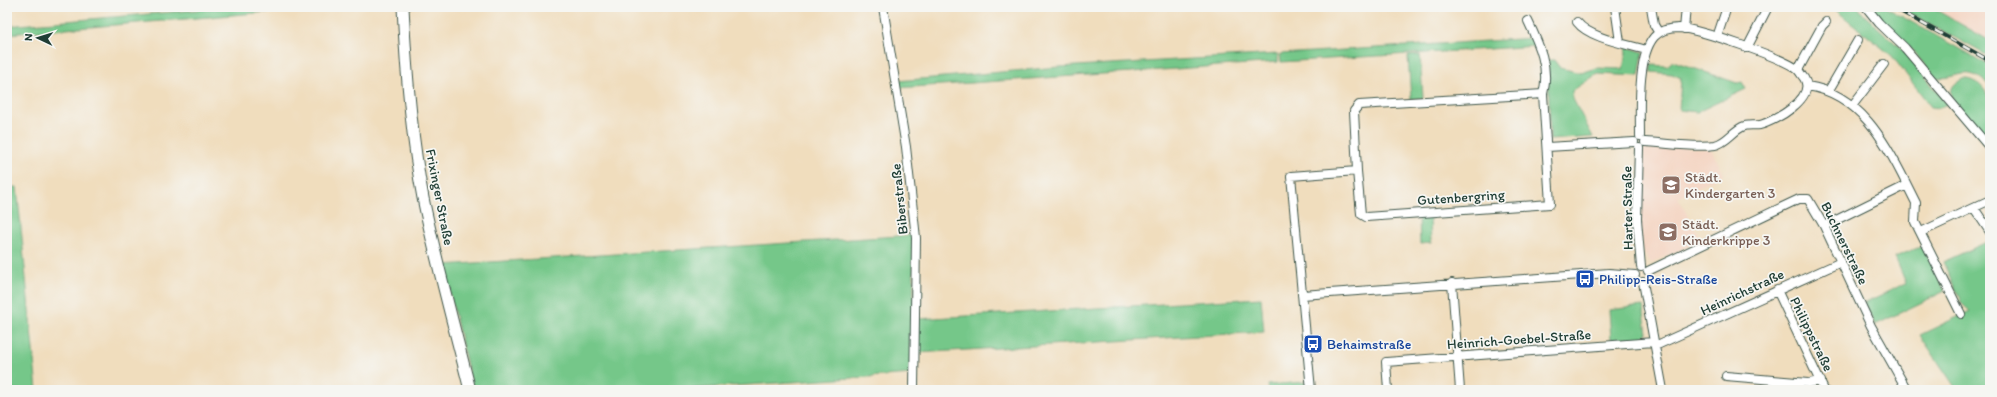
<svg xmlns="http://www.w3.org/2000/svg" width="1997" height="397" font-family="Itim,sans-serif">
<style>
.built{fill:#f4d3c0}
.green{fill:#75c789;stroke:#4a825e}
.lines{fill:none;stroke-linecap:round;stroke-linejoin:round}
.street-casing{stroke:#3e5549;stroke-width:10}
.secondary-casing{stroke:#3e5549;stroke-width:13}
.street{stroke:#fff;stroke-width:8}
.secondary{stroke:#fff;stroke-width:11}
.rail-casing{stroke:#1f3d34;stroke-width:4}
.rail{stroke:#f6f6f2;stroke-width:2.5;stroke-dasharray:8;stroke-linecap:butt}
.labels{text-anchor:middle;stroke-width:3.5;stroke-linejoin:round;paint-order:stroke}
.education-label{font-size:14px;fill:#785e54;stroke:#f6f6f2;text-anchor:start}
.street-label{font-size:14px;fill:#1f3d34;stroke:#f6f6f2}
.transit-label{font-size:14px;fill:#164399;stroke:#f6f6f2;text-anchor:start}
</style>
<rect width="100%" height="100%" fill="#f6f6f2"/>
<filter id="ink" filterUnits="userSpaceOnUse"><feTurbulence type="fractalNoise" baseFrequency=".025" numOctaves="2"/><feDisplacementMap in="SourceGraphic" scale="8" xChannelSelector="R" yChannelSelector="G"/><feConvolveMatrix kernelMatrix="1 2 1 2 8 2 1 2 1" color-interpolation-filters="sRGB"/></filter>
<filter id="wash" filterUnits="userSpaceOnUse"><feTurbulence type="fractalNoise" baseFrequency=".012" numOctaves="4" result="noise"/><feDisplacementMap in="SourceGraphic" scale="16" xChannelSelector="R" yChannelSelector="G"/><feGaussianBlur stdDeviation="0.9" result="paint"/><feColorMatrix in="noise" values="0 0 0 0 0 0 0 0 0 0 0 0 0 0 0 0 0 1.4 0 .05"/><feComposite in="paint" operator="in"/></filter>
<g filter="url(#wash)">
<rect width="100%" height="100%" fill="#f0ddbd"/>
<path class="built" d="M 1931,7 L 1990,7 L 1990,41 Z
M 1650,145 L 1711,149 L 1724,174 L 1678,197 L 1701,241 L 1651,263 L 1643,251 L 1640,227 L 1642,164 L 1643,151 Z"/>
<path class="green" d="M 231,7 L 328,7 L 7,34 L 7,26 Z
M 1832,7 L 1858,7 L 1863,14 L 1906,53 L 1947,104 L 1939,108 L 1931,107 L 1892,56 Z
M 1872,7 L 1885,7 L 1990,66 L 1990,86 C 1985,82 1979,76 1974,75 C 1961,70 1948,81 1935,77 L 1905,42 L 1878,16 Z
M 1899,7 L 1931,7 L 1990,41 L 1990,57 Z
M 1534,38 L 1537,46 L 1281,62 L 1280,54 Z
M 1627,47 L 1643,52 L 1639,76 L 1597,74 L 1572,91 L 1573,99 L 1593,137 L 1550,140 L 1548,60 L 1554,60 L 1560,68 L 1581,73 L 1597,68 L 1623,69 Z
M 1278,54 L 1278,62 L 898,88 L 897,81 L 1059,67 Z
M 1420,55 L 1423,98 L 1411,99 L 1408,56 Z
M 1673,61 L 1737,83 L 1742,82 L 1746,89 L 1697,112 L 1679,110 L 1681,78 L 1672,74 L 1651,72 L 1651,65 L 1667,66 Z
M 1963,79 C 1977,78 1985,88 1990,101 L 1990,144 L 1953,99 C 1949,88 1953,84 1963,79 Z
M 7,187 L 17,187 L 37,390 L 7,390 Z
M 1419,217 L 1430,217 L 1431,243 L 1420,244 Z
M 914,235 L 913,374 L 672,390 L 473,390 L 443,265 Z
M 1989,241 L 1990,390 L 1957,390 L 1920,335 L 1970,311 L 1962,304 L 1943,262 Z
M 1923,246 L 1945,291 L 1875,325 L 1864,303 L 1906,283 L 1895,257 Z
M 1261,298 L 1264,332 L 917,353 L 917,319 Z
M 1643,306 L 1647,333 L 1641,339 L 1611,339 L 1609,310 Z
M 1305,382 L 1306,390 L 1269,390 L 1268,385 Z"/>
</g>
<g filter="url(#ink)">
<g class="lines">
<defs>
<path id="street" d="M 883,7 L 906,147 L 916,238 L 914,390
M 1615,7 L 1620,42
M 1651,7 L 1654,25 L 1659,33
M 1866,7 L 1879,23 L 1905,48 L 1990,148
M 1528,21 C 1539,44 1550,68 1543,94
M 1577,22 C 1589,38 1626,44 1646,50
M 1684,29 L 1686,7
M 1717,37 L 1727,7
M 1747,48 L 1768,7
M 1798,70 L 1822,26 L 1826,22
M 1807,86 C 1859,93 1886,142 1907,185 L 1824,226
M 1829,90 L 1858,40
M 1852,106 L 1884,64
M 1640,136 C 1640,110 1637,57 1654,37 C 1660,30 1671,28 1679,28 C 1699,29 1784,58 1798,70 C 1800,72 1802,76 1804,78 C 1817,98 1775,121 1760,125 C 1753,126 1748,124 1742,127 C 1732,132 1726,143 1715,145 C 1696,148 1665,143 1645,142
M 1547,147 L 1634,142
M 1639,148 L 1637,219 L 1641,267
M 1907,185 L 1916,203 L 1915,222 L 1961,314
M 1974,208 L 1990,232
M 1921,232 L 1990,200
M 1648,271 L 1799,199 L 1808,199 L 1824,226 L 1871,326 L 1907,390
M 1643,282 L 1663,390
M 1452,283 L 1460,390
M 1777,290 L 1824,390
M 1302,295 L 1609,273 L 1635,275
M 1655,346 L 1841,262
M 1726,376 L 1808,383 L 1821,381
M 1311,390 L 1291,176 L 1357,171 L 1361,214 L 1366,217 L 1550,204 L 1543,94 L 1359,105 L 1354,111 L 1357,171
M 1388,390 L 1386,362 L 1654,342"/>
<path id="secondary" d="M 403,7 C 406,71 411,135 423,198 C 436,262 454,326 470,390"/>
</defs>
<use href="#street" class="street-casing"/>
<use href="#secondary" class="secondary-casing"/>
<use href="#street" class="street"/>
<use href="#secondary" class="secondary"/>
<defs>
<path id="rail" d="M 1893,7 L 1990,61"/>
</defs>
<use href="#rail" class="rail-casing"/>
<use href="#rail" class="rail"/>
</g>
</g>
<defs>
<symbol id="school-square" viewBox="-11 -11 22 22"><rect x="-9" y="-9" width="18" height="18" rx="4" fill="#8d6e63" stroke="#f6f6f2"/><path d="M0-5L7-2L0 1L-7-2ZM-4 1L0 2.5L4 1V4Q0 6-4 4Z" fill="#fff"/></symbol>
<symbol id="bus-square" viewBox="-11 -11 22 22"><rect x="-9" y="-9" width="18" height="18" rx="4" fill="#1a4fb4" stroke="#f6f6f2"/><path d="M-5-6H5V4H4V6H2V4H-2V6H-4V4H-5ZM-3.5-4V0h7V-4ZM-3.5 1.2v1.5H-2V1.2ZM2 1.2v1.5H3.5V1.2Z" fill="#fff"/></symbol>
</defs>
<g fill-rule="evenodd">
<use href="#school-square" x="1660" y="174" width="22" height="22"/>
<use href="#school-square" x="1657" y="221" width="22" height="22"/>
<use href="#bus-square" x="1574" y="268" width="22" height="22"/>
<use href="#bus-square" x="1302" y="333" width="22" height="22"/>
</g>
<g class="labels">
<g class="education-label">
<text x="1685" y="182">Städt.<tspan x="1685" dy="16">Kindergarten 3</tspan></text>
<text x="1682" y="229">Städt.<tspan x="1682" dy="16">Kinderkrippe 3</tspan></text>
</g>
<g class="street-label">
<text transform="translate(440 197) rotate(79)" y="5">Frixinger Straße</text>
<text transform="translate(1461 197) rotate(-4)" y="5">Gutenbergring</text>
<text transform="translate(899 199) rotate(-96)" y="5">Biberstraße</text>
<text transform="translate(1627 208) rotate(-91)" y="5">Harter Straße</text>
<text transform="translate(1845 243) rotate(64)" y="5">Buchnerstraße</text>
<text transform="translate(1742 292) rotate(-25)" y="5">Heinrichstraße</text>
<text transform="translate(1812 334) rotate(64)" y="5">Philippstraße</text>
<text transform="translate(1519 339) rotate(-4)" y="5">Heinrich-Goebel-Straße</text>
</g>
<g class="transit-label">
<text x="1599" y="284">Philipp-Reis-Straße</text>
<text x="1327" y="349">Behaimstraße</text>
</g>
</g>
<rect width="1997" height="397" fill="none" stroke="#f6f6f2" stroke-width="24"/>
<g transform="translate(38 38) rotate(274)" stroke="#f6f6f2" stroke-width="3" paint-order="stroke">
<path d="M0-3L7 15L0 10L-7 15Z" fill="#1f3d34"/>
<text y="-6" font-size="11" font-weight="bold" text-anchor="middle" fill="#1f3d34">N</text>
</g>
</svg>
